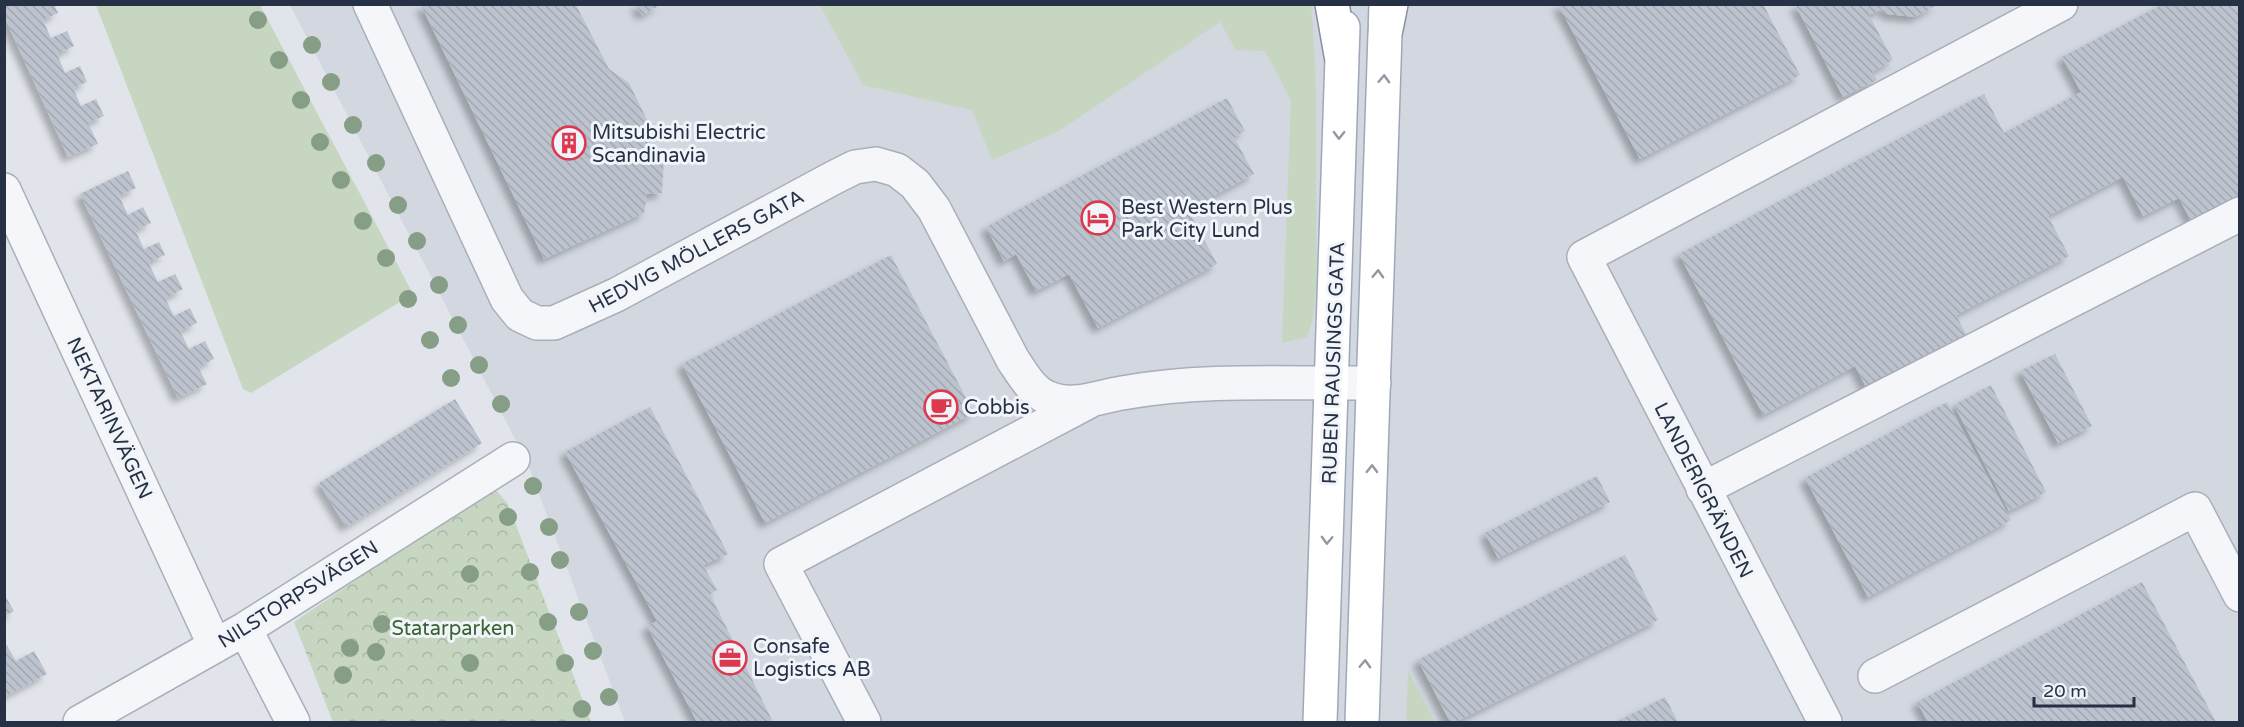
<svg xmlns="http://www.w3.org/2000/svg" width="2244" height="727" font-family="'Varela Round',sans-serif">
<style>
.built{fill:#d2d7e0}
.green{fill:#c6d6c1}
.park{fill:url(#park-crowns)}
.building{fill:url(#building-back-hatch);filter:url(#shadow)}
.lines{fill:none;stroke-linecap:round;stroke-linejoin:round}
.minor-casing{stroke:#a9afb9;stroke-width:36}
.major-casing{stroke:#9fa8b8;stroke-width:36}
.highway-casing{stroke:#8691a3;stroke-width:36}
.minor{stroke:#f4f6f9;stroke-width:33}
.major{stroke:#fff;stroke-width:33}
.highway{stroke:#fff;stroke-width:33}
.tree{fill:#869d86}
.oneway{stroke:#9398a2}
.labels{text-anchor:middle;stroke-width:6;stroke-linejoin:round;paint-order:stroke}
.poi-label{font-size:20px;fill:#273145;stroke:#f1f4f8;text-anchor:start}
.street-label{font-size:20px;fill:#273145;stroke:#f1f4f8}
.park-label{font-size:20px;fill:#3b6233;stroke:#f1f4f8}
</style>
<defs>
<pattern id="park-crowns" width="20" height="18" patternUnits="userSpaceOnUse" patternTransform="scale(1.5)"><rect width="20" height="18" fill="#c6d6c1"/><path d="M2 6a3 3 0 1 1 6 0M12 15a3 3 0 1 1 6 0" fill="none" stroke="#aab8a7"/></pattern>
<pattern id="building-back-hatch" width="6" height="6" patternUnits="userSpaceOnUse" patternTransform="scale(1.5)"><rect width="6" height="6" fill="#bdc3ce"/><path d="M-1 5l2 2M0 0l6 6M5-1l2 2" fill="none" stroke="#a2a8b2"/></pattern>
<filter id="shadow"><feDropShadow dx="-5.5" dy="5.5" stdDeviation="3" flood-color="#0004"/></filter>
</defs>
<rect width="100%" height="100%" fill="#e1e5eb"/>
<path class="built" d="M 290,5 L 2239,5 L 2239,722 L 625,722 L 527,462 Z"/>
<path class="green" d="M 96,5 L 260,5 L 413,294 L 251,393 L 243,389 Z
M 820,5 L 1311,5 C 1318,78 1316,150 1316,223 C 1316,257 1320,306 1307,337 L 1282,343 L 1291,100 L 1265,51 L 1236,50 L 1220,22 L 1059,131 L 992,160 L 972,110 L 863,85 Z
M 1408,671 L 1435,722 L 1406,722 Z"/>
<path class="park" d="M 496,490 L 508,504 L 591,722 L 333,722 L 294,622 L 480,496 Z"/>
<path class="building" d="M 4,4 L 54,4 L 58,13 L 43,20 L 51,38 L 67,31 L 74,46 L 57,54 L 65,73 L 80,66 L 87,82 L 73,88 L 81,106 L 96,99 L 104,116 L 88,123 L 98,144 L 68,157 L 4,16 Z
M 636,4 L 662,4 L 642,15 Z
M 1558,4 L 1763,4 L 1800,75 L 1640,159 Z
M 1795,4 L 1939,4 L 1915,17 L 1887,14 L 1883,8 L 1869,15 L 1893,60 L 1872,72 L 1877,80 L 1843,97 Z
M 2163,4 L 2240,4 L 2240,195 L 2191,221 L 2179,198 L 2143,216 L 2123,177 L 2048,216 L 2069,256 L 1956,315 L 1967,336 L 1867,389 L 1855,366 L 1763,415 L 1679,254 L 1984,94 L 2004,133 L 2081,92 L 2062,57 Z
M 421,5 L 576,5 L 609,69 L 629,83 L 652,130 L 648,155 L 664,156 L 662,193 L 647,194 L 644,213 L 544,259 Z
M 1227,98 L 1245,131 L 1234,137 L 1254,174 L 1188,210 L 1217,264 L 1098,328 L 1069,274 L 1036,291 L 1016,254 L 1004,261 L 986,227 Z
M 128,171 L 136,188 L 119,196 L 128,215 L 143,207 L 151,223 L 135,230 L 144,249 L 159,242 L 165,255 L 148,262 L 158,282 L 175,274 L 183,289 L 165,298 L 174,316 L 190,308 L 197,323 L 180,331 L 189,349 L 205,341 L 214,359 L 198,367 L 207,384 L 178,398 L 80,194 Z
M 891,255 L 974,413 L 765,523 L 682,364 Z
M 2055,354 L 2092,426 L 2058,443 L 2020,371 Z
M 1991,385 L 2046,492 L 2009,511 L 1954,405 Z
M 455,399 L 482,443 L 346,527 L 319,483 Z
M 1947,402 L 2011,520 L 1868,597 L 1805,478 Z
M 650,407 L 728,554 L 703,565 L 717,590 L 710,594 L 773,722 L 697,722 L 647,626 L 657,621 L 565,452 Z
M 1597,476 L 1610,502 L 1498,558 L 1485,533 Z
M 1625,555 L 1658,620 L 1456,722 L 1450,722 L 1418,660 Z
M 2142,582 L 2216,722 L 1928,722 L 1917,702 Z
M 4,594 L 14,611 L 4,616 Z
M 4,641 L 16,661 L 34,651 L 47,674 L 4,697 Z
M 1665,697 L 1678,722 L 1616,722 Z"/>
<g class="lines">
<defs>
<path id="minor" d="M 370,4 L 507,299 L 520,315 L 537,323 L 554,323 L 616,295 L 835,177 L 855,167 L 876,164 L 897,170 L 915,184 L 934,209 L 1013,360 C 1022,373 1031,390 1046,397 C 1072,409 1097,397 1122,393 C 1205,378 1290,384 1374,383
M 4,190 L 215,646
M 1703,489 L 2240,214
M 245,629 L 293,722
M 1875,676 L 2195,509 L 2240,595
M 80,722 L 245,629 L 513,459
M 864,722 L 781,564 L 1088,402
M 1825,722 L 1584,257 L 2061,4"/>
<path id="major" d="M 1320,722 L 1343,27
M 1362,722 L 1386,4"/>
<path id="highway" d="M 1332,4 L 1341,55
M 1386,29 L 1391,4"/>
</defs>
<use href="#minor" class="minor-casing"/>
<use href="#major" class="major-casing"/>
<use href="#highway" class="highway-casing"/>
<use href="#minor" class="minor"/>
<use href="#major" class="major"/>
<use href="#highway" class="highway"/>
</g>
<g class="tree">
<circle cx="258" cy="20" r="9"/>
<circle cx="312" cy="45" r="9"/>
<circle cx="279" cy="60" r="9"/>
<circle cx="331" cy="82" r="9"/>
<circle cx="301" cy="100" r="9"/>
<circle cx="353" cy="125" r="9"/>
<circle cx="320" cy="142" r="9"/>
<circle cx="376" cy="163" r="9"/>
<circle cx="341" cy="180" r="9"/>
<circle cx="398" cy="205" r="9"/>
<circle cx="363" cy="221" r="9"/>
<circle cx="417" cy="241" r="9"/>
<circle cx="386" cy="258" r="9"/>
<circle cx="439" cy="285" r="9"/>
<circle cx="408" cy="299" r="9"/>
<circle cx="458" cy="325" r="9"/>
<circle cx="430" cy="340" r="9"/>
<circle cx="479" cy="365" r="9"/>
<circle cx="451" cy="378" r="9"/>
<circle cx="501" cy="404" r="9"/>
<circle cx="533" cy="486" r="9"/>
<circle cx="508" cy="517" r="9"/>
<circle cx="549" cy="527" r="9"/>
<circle cx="560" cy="560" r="9"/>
<circle cx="530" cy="572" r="9"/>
<circle cx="470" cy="574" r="9"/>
<circle cx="579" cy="612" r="9"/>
<circle cx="548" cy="622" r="9"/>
<circle cx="382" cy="624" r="9"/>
<circle cx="350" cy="648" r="9"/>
<circle cx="593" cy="651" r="9"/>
<circle cx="376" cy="652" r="9"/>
<circle cx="470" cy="663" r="9"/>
<circle cx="565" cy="663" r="9"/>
<circle cx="343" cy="675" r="9"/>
<circle cx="609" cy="697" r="9"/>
<circle cx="582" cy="709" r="9"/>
</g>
<defs><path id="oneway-chevron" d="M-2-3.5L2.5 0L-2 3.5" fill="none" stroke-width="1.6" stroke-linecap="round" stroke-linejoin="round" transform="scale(1.5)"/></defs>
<g class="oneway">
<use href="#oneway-chevron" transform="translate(1384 79) rotate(-88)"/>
<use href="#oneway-chevron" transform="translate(1339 135) rotate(91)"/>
<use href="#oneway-chevron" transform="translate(1378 274) rotate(-88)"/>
<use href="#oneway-chevron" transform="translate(1372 469) rotate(-89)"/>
<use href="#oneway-chevron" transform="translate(1327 540) rotate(92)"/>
<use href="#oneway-chevron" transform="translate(1365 664) rotate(-88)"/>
</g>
<defs>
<symbol id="building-ring" viewBox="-11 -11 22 22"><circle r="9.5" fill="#f1f4f8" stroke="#dc394f" stroke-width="1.5"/><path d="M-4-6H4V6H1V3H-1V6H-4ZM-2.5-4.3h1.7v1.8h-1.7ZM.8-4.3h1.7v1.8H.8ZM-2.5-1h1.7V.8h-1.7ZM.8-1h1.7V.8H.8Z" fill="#dc394f"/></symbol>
<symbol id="hotel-ring" viewBox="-11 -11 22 22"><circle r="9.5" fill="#f1f4f8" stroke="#dc394f" stroke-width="1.5"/><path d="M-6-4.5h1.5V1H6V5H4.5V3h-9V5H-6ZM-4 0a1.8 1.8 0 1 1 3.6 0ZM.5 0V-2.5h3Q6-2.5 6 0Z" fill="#dc394f"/></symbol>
<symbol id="cafe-ring" viewBox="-11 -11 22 22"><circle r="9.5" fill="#f1f4f8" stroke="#dc394f" stroke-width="1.5"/><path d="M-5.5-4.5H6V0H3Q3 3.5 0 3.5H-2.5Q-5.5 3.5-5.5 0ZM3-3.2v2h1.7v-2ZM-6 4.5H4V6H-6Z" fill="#dc394f"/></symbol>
<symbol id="office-ring" viewBox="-11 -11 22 22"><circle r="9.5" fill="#f1f4f8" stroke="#dc394f" stroke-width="1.5"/><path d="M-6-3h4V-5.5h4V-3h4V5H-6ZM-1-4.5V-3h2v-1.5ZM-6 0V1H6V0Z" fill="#dc394f"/></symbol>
</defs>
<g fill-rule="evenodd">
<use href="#building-ring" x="550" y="124" width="38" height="38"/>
<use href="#hotel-ring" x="1079" y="199" width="38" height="38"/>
<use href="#cafe-ring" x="922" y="388" width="38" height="38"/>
<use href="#office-ring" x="711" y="639" width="38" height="38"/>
</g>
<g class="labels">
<g class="poi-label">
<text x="592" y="139">Mitsubishi Electric<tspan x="592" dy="23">Scandinavia</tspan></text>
<text x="1121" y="214">Best Western Plus<tspan x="1121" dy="23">Park City Lund</tspan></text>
<text x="964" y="414">Cobbis</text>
<text x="753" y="653">Consafe<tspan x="753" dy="23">Logistics AB</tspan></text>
</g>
<g class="street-label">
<text transform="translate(696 251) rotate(-28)" y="7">HEDVIG MÖLLERS GATA</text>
<text transform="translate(1333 363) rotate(-88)" y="7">RUBEN RAUSINGS GATA</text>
<text transform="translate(110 418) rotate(65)" y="7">NEKTARINVÄGEN</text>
<text transform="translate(1704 490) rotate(63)" y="7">LANDERIGRÄNDEN</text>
<text transform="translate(298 594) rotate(-32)" y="7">NILSTORPSVÄGEN</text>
</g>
<g class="park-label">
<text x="453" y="635">Statarparken</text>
</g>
</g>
<rect width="2244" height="727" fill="none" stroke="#273145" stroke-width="12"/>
<path d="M2034 697v9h100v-9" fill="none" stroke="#273145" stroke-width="3"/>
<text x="2043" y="697" font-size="18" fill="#273145" stroke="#f1f4f8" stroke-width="4.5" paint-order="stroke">20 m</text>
</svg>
